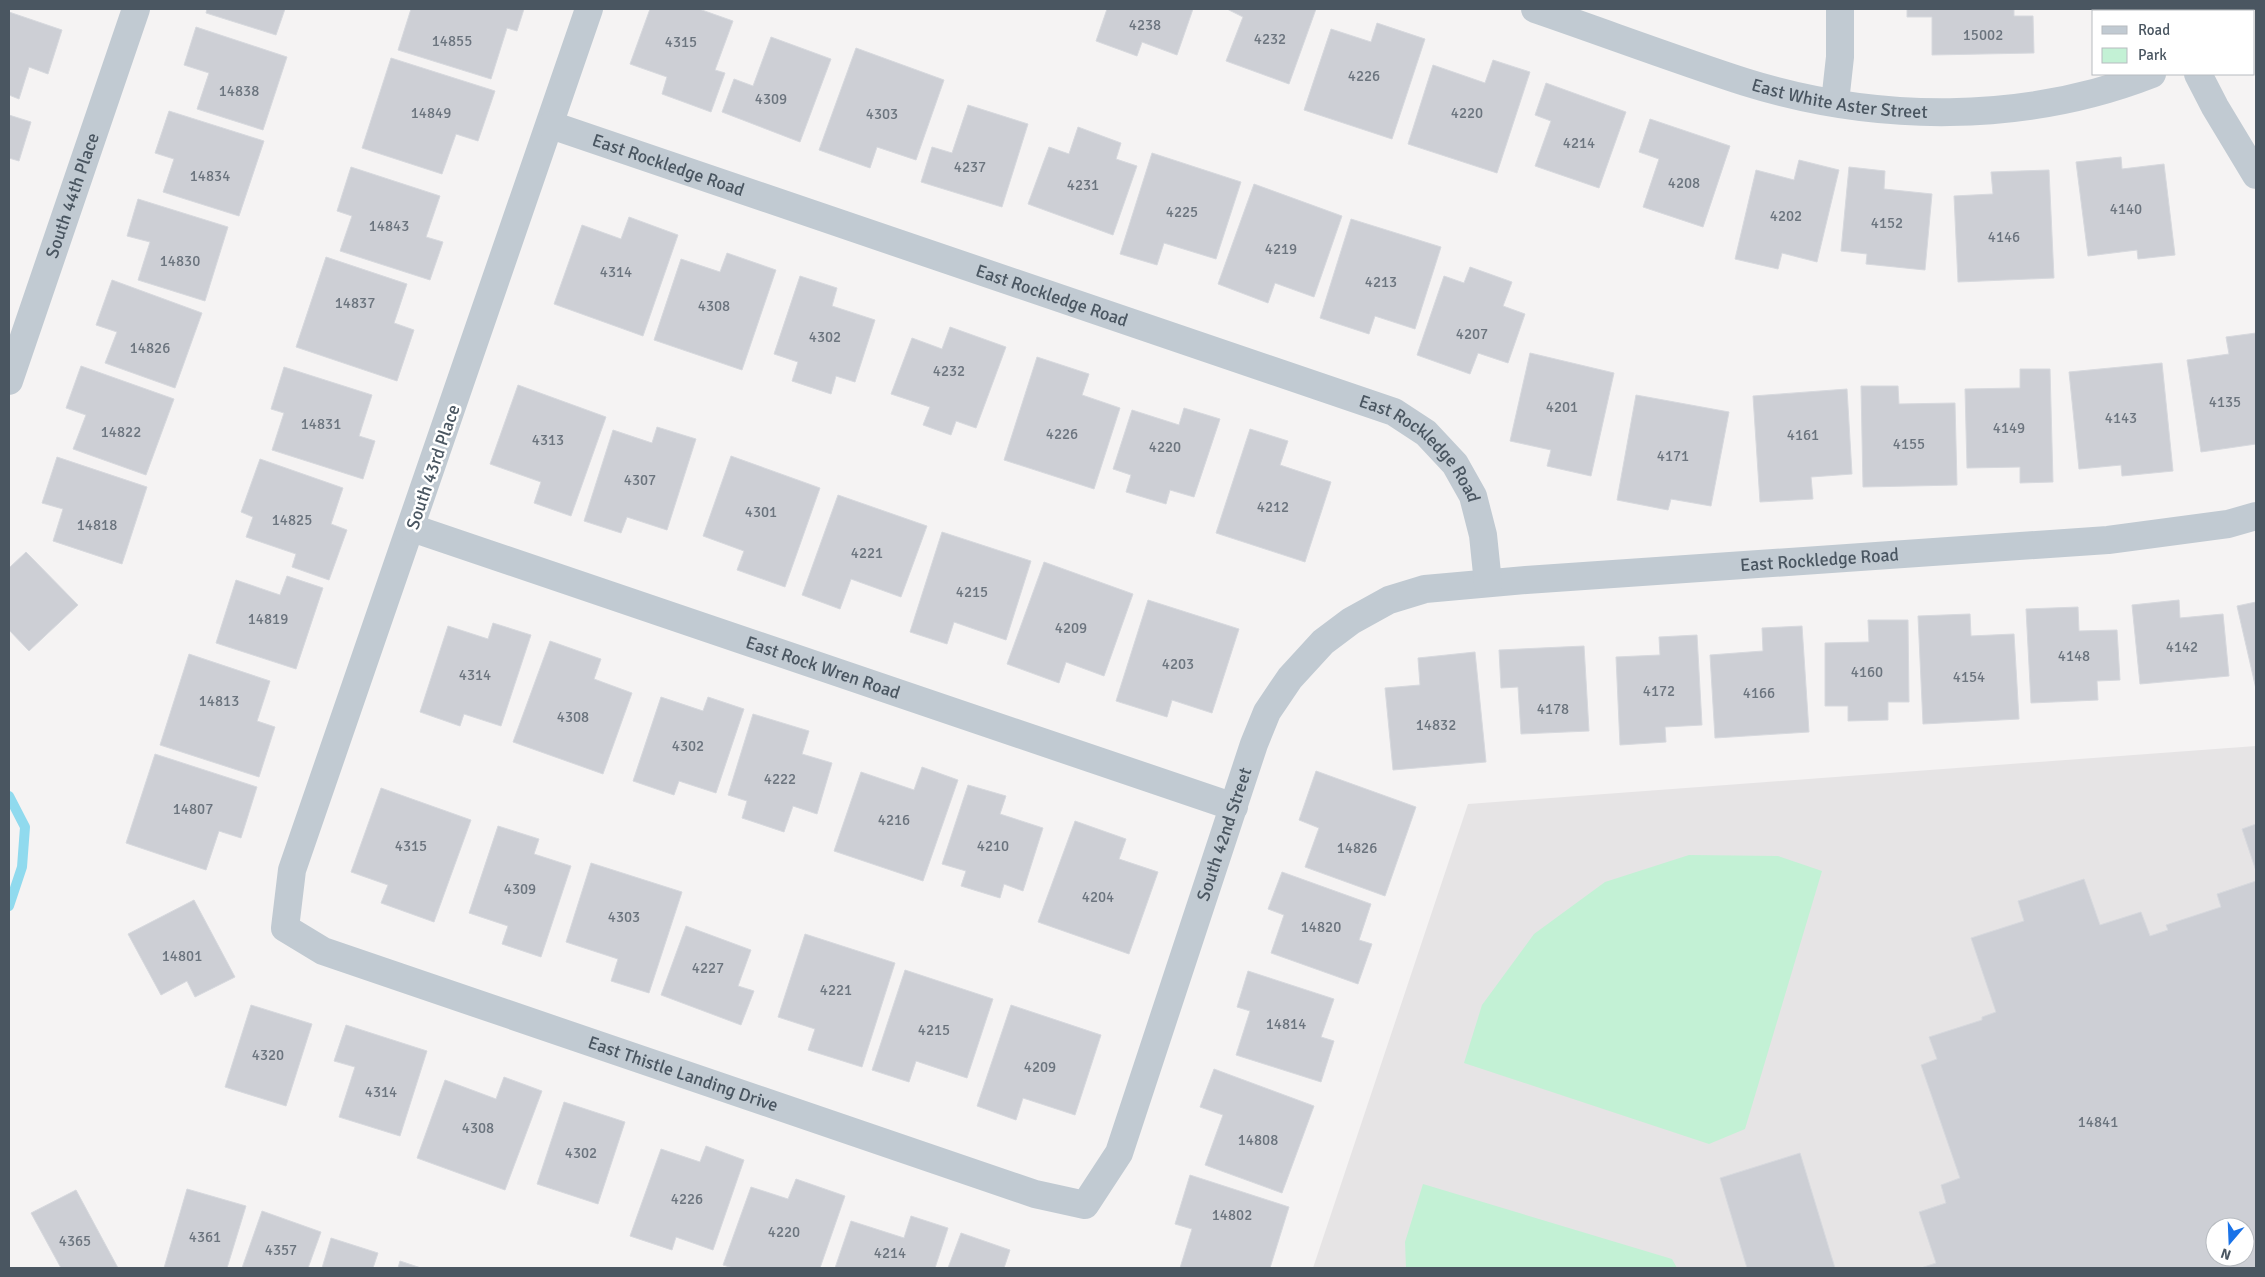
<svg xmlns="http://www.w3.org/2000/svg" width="2265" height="1277" font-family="Signika,sans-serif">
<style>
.education{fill:#e6e4e5;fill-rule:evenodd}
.green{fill:#c3f1d5}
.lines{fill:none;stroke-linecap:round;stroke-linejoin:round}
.stream{stroke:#90daee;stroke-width:10}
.building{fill:#cdcfd5;stroke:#d7d9de;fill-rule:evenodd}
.minor{stroke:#c1cad2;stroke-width:28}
.labels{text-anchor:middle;stroke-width:5;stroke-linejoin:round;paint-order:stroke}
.number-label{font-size:15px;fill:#6b747e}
.street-label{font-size:18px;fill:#4a5661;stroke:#fff}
</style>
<rect width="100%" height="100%" fill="#f5f3f3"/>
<path class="education" d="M 2256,746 L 2256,1268 L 1313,1268 L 1468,804 ZM 2215,1227 L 2245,1227 L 2245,1257 L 2215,1257 Z"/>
<path class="green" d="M 1689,855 L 1778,856 L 1822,871 L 1745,1129 L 1709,1144 L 1464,1063 L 1482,1005 L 1534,934 L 1605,882 Z
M 1423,1184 L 1672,1259 L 1677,1268 L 1406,1268 L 1405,1242 Z"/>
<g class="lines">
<path class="stream" d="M 9,796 L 25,827 L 22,867 L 9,906"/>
</g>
<path class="building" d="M 207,9 L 285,9 L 276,35 L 206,13 Z
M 411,9 L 524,9 L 517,31 L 507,28 L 491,79 L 398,50 Z
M 650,9 L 699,9 L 733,21 L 715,70 L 725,73 L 711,112 L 662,94 L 667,77 L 630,64 Z
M 1107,9 L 1193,9 L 1177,55 L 1142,42 L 1137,56 L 1096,41 Z
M 1227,9 L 1316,9 L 1289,84 L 1226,61 L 1243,17 Z
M 1907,9 L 2014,9 L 2014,16 L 2033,16 L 2034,53 L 1932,55 L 1932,17 L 1907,17 Z
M 9,12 L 62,30 L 48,74 L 29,67 L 19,99 L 9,95 Z
M 1377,23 L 1425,39 L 1392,139 L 1304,110 L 1331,29 L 1371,42 Z
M 196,27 L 287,57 L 263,130 L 197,109 L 209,73 L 184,65 Z
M 771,37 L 831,59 L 800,142 L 722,112 L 734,79 L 753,86 Z
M 856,48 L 944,80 L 916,160 L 877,147 L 870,168 L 819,150 Z
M 391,58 L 495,91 L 478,141 L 456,134 L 442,174 L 362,148 Z
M 1493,60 L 1530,72 L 1497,173 L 1408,144 L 1433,65 L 1485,83 Z
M 1546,83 L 1626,112 L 1599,188 L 1535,166 L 1551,121 L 1535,115 Z
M 968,105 L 1028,124 L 1002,207 L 921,182 L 932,147 L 952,153 Z
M 169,111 L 264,141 L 239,216 L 163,192 L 174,159 L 155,153 Z
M 9,115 L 31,122 L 19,161 L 9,158 Z
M 1650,119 L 1730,146 L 1703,227 L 1643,207 L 1659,159 L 1639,152 Z
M 1078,127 L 1121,143 L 1116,159 L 1137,166 L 1113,235 L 1028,204 L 1049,147 L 1069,154 Z
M 1152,153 L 1241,182 L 1216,259 L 1164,243 L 1157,265 L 1120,254 Z
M 2121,157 L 2122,169 L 2164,164 L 2175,255 L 2138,259 L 2137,250 L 2088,256 L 2076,162 Z
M 1799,160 L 1839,170 L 1817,262 L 1782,253 L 1778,269 L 1735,259 L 1756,170 L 1794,180 Z
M 351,167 L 440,196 L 426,237 L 443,242 L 430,280 L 340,251 L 352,216 L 337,211 Z
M 1849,167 L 1885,171 L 1884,189 L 1932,194 L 1925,270 L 1866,264 L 1867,254 L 1841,251 Z
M 2049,170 L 2054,278 L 1958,282 L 1954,196 L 1993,194 L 1991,172 Z
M 1254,184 L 1342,216 L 1314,297 L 1275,283 L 1268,303 L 1218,284 Z
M 138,199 L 228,227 L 205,301 L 138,280 L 150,242 L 127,236 Z
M 629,217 L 678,235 L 643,336 L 554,304 L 582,225 L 621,239 Z
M 1351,219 L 1441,247 L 1415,329 L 1375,316 L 1369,334 L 1320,318 Z
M 727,253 L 776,270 L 742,370 L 654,340 L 681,259 L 720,272 Z
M 326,257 L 407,284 L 394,323 L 414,330 L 397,381 L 296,347 Z
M 1470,267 L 1512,282 L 1503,306 L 1525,314 L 1508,363 L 1478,353 L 1470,374 L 1417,355 L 1444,276 L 1464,283 Z
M 800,276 L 837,288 L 832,306 L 875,320 L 855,382 L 836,376 L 831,394 L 792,381 L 798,362 L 774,354 Z
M 112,280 L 202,313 L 175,388 L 105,363 L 117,332 L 96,325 Z
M 950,327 L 1006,347 L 976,428 L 956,421 L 951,435 L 923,425 L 930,407 L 891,394 L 912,338 L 942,349 Z
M 2256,333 L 2256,444 L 2201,452 L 2187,360 L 2229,354 L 2226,337 Z
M 1530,353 L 1614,373 L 1591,476 L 1547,466 L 1551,450 L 1510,441 Z
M 1037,357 L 1089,374 L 1082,395 L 1120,408 L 1094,489 L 1004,460 Z
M 2162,363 L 2173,471 L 2122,476 L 2121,465 L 2079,469 L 2069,372 Z
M 81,366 L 174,399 L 146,475 L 73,449 L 86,415 L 66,408 Z
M 284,367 L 372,395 L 359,436 L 375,441 L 363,479 L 272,450 L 284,413 L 271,409 Z
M 2020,369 L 2050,369 L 2053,482 L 2020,483 L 2020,467 L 1967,468 L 1965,389 L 2020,388 Z
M 518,385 L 606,417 L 571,516 L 534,503 L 541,482 L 490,464 Z
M 1861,386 L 1898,386 L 1899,404 L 1955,403 L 1957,485 L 1863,487 Z
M 1847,389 L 1852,474 L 1811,477 L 1813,499 L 1760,502 L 1753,396 Z
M 1636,395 L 1729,412 L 1711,506 L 1671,499 L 1668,510 L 1617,500 Z
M 1184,408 L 1220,419 L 1194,497 L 1170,490 L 1166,504 L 1126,492 L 1131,475 L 1113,469 L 1132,410 L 1179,425 Z
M 657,427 L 696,439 L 667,530 L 627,517 L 621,533 L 584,521 L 613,430 L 652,443 Z
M 1250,429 L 1288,441 L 1280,465 L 1331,482 L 1305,562 L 1216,533 Z
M 731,456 L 820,488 L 785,587 L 737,570 L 744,551 L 703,536 Z
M 57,457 L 147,487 L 122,564 L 53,541 L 63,509 L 42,503 Z
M 260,459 L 343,488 L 331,524 L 347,530 L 329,580 L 292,567 L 296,554 L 246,537 L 253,517 L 241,512 Z
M 838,495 L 927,526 L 901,597 L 851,579 L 840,609 L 802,595 Z
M 942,532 L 1031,561 L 1006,640 L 954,622 L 947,644 L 910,632 Z
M 26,552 L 78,605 L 29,651 L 9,630 L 9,568 Z
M 1044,562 L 1133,594 L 1104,676 L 1066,662 L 1059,683 L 1007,664 Z
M 287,576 L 323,588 L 296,669 L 216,643 L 236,580 L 280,595 Z
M 1148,600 L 1239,629 L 1212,713 L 1172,700 L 1167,717 L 1116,701 Z
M 2179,600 L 2180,618 L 2223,614 L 2229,676 L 2140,684 L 2132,605 Z
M 2256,602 L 2256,689 L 2237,606 Z
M 2078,607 L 2079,631 L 2117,630 L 2120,680 L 2097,681 L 2098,700 L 2031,703 L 2026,609 Z
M 1970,614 L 1971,636 L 2014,634 L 2019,719 L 1923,724 L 1918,616 Z
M 1868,620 L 1908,620 L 1909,702 L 1888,702 L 1888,720 L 1848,721 L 1848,706 L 1825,706 L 1825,643 L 1869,642 Z
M 493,623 L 531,635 L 501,726 L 464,714 L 460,726 L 420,712 L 448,626 L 488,639 Z
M 1802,626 L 1809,732 L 1715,738 L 1710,655 L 1763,651 L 1762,628 Z
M 1697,635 L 1702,725 L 1665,727 L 1666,742 L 1620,745 L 1616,657 L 1660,655 L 1659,637 Z
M 550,641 L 601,659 L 594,679 L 632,693 L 603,774 L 513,742 Z
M 1584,646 L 1589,731 L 1521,734 L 1518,687 L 1501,688 L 1499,650 Z
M 1475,652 L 1486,762 L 1393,770 L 1385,688 L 1420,685 L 1418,658 Z
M 189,654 L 270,681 L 257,721 L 275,727 L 259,777 L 160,745 Z
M 661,697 L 703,711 L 708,697 L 744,709 L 716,793 L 679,781 L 674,795 L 633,781 Z
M 753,714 L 809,731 L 802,754 L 832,763 L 817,814 L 793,806 L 784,832 L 742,818 L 747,801 L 728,795 Z
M 155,754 L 257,787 L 241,838 L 219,831 L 206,870 L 126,843 Z
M 922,767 L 958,780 L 923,881 L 834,851 L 861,772 L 914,790 Z
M 1316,771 L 1416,807 L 1385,896 L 1305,867 L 1319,828 L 1299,820 Z
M 968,785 L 1006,796 L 1000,814 L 1043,828 L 1023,891 L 1004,884 L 1000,898 L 961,886 L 966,871 L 942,864 Z
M 381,788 L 471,820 L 434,922 L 381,903 L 388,885 L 351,872 Z
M 1075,821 L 1126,839 L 1119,859 L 1158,872 L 1129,954 L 1038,922 Z
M 2256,824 L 2256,871 L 2242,829 Z
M 498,826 L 539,839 L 534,854 L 571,866 L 541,957 L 502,944 L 508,926 L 469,913 Z
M 591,863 L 682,892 L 649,993 L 611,981 L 618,959 L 566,942 Z
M 1282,872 L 1371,904 L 1359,940 L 1372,944 L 1358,984 L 1271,953 L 1284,915 L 1268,909 Z
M 2084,879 L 2100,925 L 2141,912 L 2150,936 L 2168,930 L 2166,925 L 2221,907 L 2217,894 L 2256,881 L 2256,1268 L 1921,1268 L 1936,1263 L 1919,1212 L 1946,1203 L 1941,1185 L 1960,1178 L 1921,1065 L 1937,1059 L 1929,1037 L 1982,1020 L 1982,1017 L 1996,1012 L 1971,938 L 2024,921 L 2018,901 ZM 2215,1227 L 2245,1227 L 2245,1257 L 2215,1257 Z
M 194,900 L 235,977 L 195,997 L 187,981 L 161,995 L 128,934 Z
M 686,926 L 751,950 L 738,986 L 754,991 L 741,1025 L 661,995 Z
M 805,934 L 895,963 L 862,1067 L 808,1050 L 815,1029 L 778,1017 Z
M 905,970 L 993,999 L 967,1078 L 916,1061 L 909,1082 L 872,1070 Z
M 1248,971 L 1334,999 L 1321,1037 L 1334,1041 L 1321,1082 L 1236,1055 L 1250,1011 L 1237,1007 Z
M 251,1005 L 312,1024 L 286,1106 L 225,1087 Z
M 1011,1005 L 1101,1035 L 1075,1115 L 1023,1098 L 1016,1120 L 977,1106 Z
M 346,1025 L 427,1051 L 400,1136 L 339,1117 L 355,1067 L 334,1061 Z
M 1214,1069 L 1314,1106 L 1282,1193 L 1205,1165 L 1223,1115 L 1200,1107 Z
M 504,1077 L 542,1091 L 505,1190 L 417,1158 L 445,1080 L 496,1099 Z
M 564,1102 L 625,1122 L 598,1204 L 537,1184 Z
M 706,1146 L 744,1160 L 713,1250 L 676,1237 L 672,1250 L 630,1236 L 661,1149 L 700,1162 Z
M 1800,1153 L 1835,1268 L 1747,1268 L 1720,1178 Z
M 1190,1175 L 1289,1207 L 1270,1268 L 1180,1268 L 1192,1229 L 1175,1224 Z
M 796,1179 L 845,1196 L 820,1268 L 733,1268 L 723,1265 L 751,1187 L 788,1199 Z
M 187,1189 L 246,1206 L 227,1268 L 164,1268 Z
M 76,1190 L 118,1268 L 61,1268 L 31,1213 Z
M 262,1211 L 321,1232 L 308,1268 L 242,1268 Z
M 911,1216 L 948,1228 L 935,1268 L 835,1268 L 851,1221 L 904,1238 Z
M 961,1233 L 1010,1250 L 1004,1268 L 948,1268 Z
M 331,1238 L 378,1253 L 373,1268 L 322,1268 Z
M 400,1261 L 421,1268 L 398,1268 Z"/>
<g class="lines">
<g class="minor">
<path id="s1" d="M 589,9 L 292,870 L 285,928 L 323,951 L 1035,1194 L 1085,1205 L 1119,1153 L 1254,744 L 1267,712 L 1290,678 L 1323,642 L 1351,621 L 1389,600 L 1425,589 L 1526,580 L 2108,540 L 2228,524 L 2256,516"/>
<path id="s2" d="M 1535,9 C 1605,33 1674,59 1745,82 C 1876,123 2024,124 2152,74"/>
<path d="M 2168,9 L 2169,11"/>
<path d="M 2198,74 L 2215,107 L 2256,175"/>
<path d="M 1835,102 L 1840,57 L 1840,9"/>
<path id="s3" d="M 551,125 L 1394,412 L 1426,433 L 1455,464 L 1473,496 L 1483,535 L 1488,583"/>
<path id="s4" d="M 9,381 L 136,9"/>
<path id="s5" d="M 412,528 L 1234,807"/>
</g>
</g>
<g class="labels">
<g class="number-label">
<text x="1145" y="30">4238</text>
<text x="1983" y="40">15002</text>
<text x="1270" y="44">4232</text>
<text x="452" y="46">14855</text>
<text x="681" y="47">4315</text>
<text x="1364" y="81">4226</text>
<text x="239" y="96">14838</text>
<text x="771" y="104">4309</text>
<text x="431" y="118">14849</text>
<text x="1467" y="118">4220</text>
<text x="882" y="119">4303</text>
<text x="1579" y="148">4214</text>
<text x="970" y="172">4237</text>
<text x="210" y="181">14834</text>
<text x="1684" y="188">4208</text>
<text x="1083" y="190">4231</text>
<text x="2126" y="214">4140</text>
<text x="1182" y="217">4225</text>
<text x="1786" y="221">4202</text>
<text x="1887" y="228">4152</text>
<text x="389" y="231">14843</text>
<text x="2004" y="242">4146</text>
<text x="1281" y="254">4219</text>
<text x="180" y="266">14830</text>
<text x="616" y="277">4314</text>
<text x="1381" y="287">4213</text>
<text x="355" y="308">14837</text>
<text x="714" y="311">4308</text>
<text x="1472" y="339">4207</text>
<text x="825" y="342">4302</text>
<text x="150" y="353">14826</text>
<text x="949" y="376">4232</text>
<text x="2225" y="407">4135</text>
<text x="1562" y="412">4201</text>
<text x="2121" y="423">4143</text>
<text x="321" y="429">14831</text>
<text x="2009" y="433">4149</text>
<text x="121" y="437">14822</text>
<text x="1062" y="439">4226</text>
<text x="1803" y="440">4161</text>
<text x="548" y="445">4313</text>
<text x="1909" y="449">4155</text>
<text x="1165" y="452">4220</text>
<text x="1673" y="461">4171</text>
<text x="640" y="485">4307</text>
<text x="1273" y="512">4212</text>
<text x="761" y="517">4301</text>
<text x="292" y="525">14825</text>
<text x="97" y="530">14818</text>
<text x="867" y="558">4221</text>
<text x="972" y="597">4215</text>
<text x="268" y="624">14819</text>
<text x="1071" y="633">4209</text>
<text x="2182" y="652">4142</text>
<text x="2074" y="661">4148</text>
<text x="1178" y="669">4203</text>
<text x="1867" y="677">4160</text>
<text x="475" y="680">4314</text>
<text x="1969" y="682">4154</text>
<text x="1659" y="696">4172</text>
<text x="1759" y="698">4166</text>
<text x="219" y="706">14813</text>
<text x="1553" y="714">4178</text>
<text x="573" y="722">4308</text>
<text x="1436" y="730">14832</text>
<text x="688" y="751">4302</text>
<text x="780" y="784">4222</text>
<text x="193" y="814">14807</text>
<text x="894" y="825">4216</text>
<text x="411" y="851">4315</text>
<text x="993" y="851">4210</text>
<text x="1357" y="853">14826</text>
<text x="520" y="894">4309</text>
<text x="1098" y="902">4204</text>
<text x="624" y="922">4303</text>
<text x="1321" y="932">14820</text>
<text x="182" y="961">14801</text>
<text x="708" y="973">4227</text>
<text x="836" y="995">4221</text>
<text x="1286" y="1029">14814</text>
<text x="934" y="1035">4215</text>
<text x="268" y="1060">4320</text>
<text x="1040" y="1072">4209</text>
<text x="381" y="1097">4314</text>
<text x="2098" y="1127">14841</text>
<text x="478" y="1133">4308</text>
<text x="1258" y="1145">14808</text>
<text x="581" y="1158">4302</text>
<text x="687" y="1204">4226</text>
<text x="1232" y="1220">14802</text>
<text x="784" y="1237">4220</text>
<text x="205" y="1242">4361</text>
<text x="75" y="1246">4365</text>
<text x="281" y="1255">4357</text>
<text x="890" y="1258">4214</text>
</g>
<g class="street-label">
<text dy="6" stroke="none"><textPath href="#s2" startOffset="319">East White Aster Street</textPath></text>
<text dy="6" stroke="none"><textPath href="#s3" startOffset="124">East Rockledge Road</textPath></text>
<text dy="6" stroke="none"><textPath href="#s4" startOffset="196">South 44th Place</textPath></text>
<text dy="6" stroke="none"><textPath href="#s3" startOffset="529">East Rockledge Road</textPath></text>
<text dy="6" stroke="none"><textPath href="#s3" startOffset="934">East Rockledge Road</textPath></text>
<text transform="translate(433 467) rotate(-71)" y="6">South 43rd Place</text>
<text dy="6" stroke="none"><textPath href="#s1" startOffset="2946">East Rockledge Road</textPath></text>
<text dy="6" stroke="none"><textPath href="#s5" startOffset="434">East Rock Wren Road</textPath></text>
<text dy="6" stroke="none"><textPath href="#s1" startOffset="2215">South 42nd Street</textPath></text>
<text dy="6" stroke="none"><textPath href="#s1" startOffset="1394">East Thistle Landing Drive</textPath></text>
</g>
</g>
<rect width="2265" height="1277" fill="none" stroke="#4a5661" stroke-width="20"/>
<rect x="2092" y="10" width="162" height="65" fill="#ffffff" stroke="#b7bbc0"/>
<rect x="2102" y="26" width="25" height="8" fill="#c1cad2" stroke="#b7bbc0"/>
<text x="2138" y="35" font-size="15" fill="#4a5661">Road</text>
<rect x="2102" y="48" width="25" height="15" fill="#c3f1d5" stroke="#b7bbc0"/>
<text x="2138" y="60" font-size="15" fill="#4a5661">Park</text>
<g transform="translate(2230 1242) rotate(199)"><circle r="24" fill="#ffffff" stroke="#b7bbc0"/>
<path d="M0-4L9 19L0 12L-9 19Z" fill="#1a73e8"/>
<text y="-8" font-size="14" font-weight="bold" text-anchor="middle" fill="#4a5661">N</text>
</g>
</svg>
